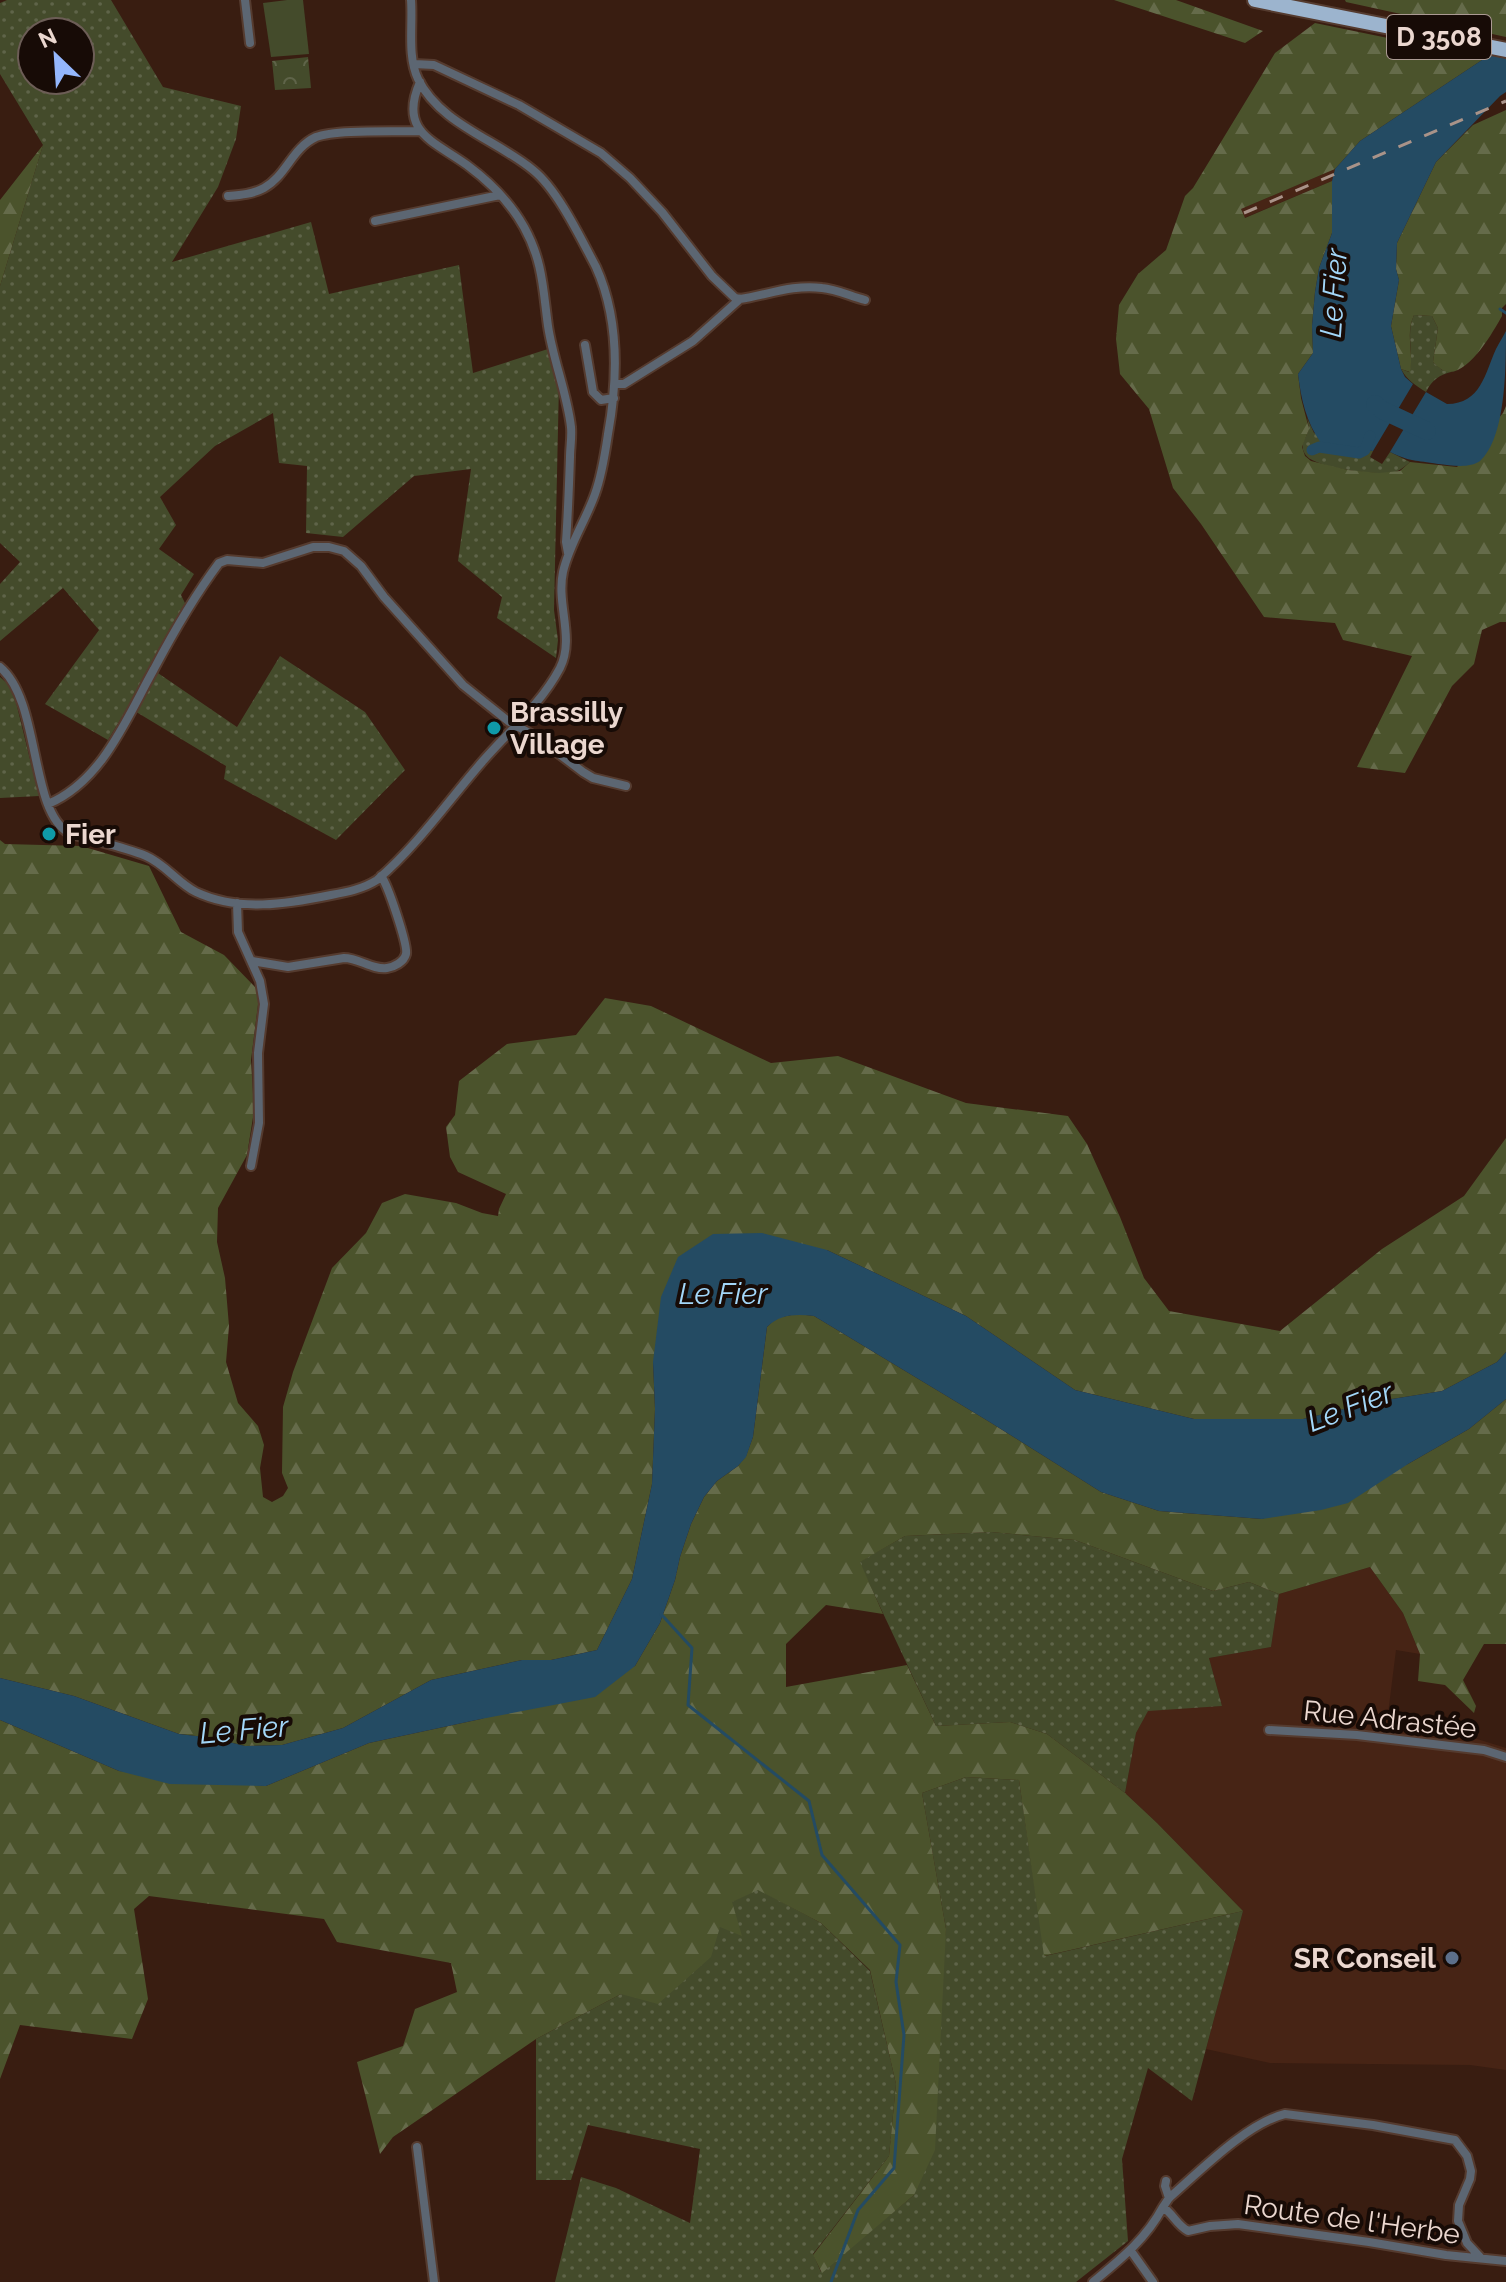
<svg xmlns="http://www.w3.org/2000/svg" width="1506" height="2282" font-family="Raleway,sans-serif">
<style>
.built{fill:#472415}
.grass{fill:url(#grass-dots);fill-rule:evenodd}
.forest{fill:url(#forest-firs)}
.park{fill:url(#park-crowns)}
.garden{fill:#444b2b}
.water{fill:#244b63}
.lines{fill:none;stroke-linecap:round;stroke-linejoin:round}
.stream{stroke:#244b63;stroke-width:3}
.canal{stroke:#244b63;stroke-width:11}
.river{stroke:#244b63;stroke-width:18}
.minor-casing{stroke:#553b2f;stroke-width:12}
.trunk-casing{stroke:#553b2f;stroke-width:18}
.minor{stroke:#5c6672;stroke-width:8}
.trunk{stroke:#9cb4ce;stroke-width:14}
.rail{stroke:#a99389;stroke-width:3;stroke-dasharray:14 14;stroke-linecap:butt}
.culture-dot{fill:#0f9aa8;stroke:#170b06;stroke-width:3}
.service-dot{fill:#5c6f8a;stroke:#170b06;stroke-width:3}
.labels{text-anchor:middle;stroke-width:8;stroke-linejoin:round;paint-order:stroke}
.shield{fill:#170b06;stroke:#ab9a93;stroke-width:2}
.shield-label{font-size:26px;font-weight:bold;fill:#ebd7cf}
.poi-label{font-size:28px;font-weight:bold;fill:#ebd7cf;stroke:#170b06;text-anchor:start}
.street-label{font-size:28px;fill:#ebd7cf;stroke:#170b06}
.water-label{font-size:30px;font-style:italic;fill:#a3d7f9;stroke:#170b06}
</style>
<defs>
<pattern id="grass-dots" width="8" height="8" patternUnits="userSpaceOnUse" patternTransform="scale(2)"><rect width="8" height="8" fill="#444b2b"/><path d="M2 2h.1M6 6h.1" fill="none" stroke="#5f6449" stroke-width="1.8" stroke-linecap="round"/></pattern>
<pattern id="forest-firs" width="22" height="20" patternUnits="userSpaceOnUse" patternTransform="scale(2)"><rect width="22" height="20" fill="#4b532c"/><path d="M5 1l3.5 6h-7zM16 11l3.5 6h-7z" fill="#656b4a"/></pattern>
<pattern id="park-crowns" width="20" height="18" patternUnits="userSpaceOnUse" patternTransform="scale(2)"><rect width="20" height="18" fill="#444b2b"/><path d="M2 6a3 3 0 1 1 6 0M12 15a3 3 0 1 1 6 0" fill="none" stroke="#5f6449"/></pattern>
</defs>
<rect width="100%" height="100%" fill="#391d11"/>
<path class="built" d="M 1335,169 L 1332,181 L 1244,218 L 1241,209 Z
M 1370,1567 L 1403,1613 L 1420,1654 L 1396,1650 L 1386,1730 L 1474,1738 L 1506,1748 L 1506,2070 L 1470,2065 L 1270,2063 L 1206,2049 L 1243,1911 L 1157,1823 L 1125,1793 L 1136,1733 L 1148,1710 L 1222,1706 L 1209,1658 L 1271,1647 L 1279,1594 Z"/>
<path class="grass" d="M 7,0 L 111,0 L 163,87 L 241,106 L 236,139 L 218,187 L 172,262 L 311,222 L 329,294 L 459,265 L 473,373 L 548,349 L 559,384 L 554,610 L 558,640 L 556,658 L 497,618 L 502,597 L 458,561 L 471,469 L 414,476 L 343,537 L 306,533 L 307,466 L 279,463 L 273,413 L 215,446 L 160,497 L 176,525 L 159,549 L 194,574 L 181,595 L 186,605 L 152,669 L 237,727 L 280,656 L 365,712 L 405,770 L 336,840 L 224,779 L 226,766 L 128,707 L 108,740 L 45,704 L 99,630 L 63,588 L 0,641 L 0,584 L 20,562 L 0,543 L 0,286 L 43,145 L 0,74 L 0,3 ZM 32,32 L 80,32 L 80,80 L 32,80 Z
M 1414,315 L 1432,316 L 1438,328 L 1433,362 L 1442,370 L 1451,372 C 1439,375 1432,380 1426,392 C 1415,385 1407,380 1401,369 L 1409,372 C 1415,354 1405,334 1414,315 Z
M 1307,418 L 1314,433 L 1354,449 L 1373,451 L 1370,457 L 1382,464 L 1390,452 L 1410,462 C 1405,466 1401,470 1395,472 C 1379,476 1312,468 1305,454 C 1299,445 1306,439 1308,431 C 1309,427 1308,422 1307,418 Z
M 0,677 L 9,685 L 15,698 L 39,796 L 0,798 Z
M 991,1532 L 1075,1540 L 1213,1591 L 1249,1582 L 1279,1594 L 1271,1647 L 1209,1658 L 1222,1706 L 1148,1711 L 1136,1733 L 1125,1793 L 1047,1734 L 1010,1722 L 936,1726 L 859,1562 L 905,1536 Z
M 966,1777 L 1019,1780 L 1045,1956 L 1243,1911 L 1192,2101 L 1148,2068 L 1122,2159 L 1128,2241 L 1076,2282 L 555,2282 L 581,2177 L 616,2188 L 690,2223 L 700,2149 L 588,2125 L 571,2180 L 536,2180 L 536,2039 L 621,1994 L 720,1927 L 731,1902 L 758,1889 L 821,1923 L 870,1971 L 896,2084 L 889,2156 L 813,2254 L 821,2272 L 914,2195 L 946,1929 L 922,1793 Z"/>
<path class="forest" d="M 1114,0 L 1176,0 L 1263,31 L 1245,43 Z
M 1345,0 L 1506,0 L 1506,37 L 1346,2 Z
M 1315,23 L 1485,58 L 1360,141 L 1335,169 L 1241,209 L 1245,218 L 1332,181 L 1332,233 L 1319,268 L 1315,292 L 1312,326 L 1313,353 L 1298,374 L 1301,398 L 1309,429 L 1302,447 L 1305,456 L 1311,461 L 1348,470 L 1379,473 L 1400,471 L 1410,462 L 1457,467 L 1503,413 L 1506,406 L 1506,622 L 1500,622 L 1482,630 L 1474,664 L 1452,686 L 1405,773 L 1357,767 L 1412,656 L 1343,640 L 1335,623 L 1264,617 L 1201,524 L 1173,488 L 1149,409 L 1120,374 L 1116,339 L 1119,305 L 1138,274 L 1166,250 L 1185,196 L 1193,188 L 1275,53 Z
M 1506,110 L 1506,304 L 1502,308 L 1502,316 C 1493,332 1471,371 1450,372 C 1443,372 1438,367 1433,362 L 1438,328 L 1432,316 L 1414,315 C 1405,334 1414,353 1410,372 L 1401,369 L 1391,326 L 1399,280 L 1396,269 L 1397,243 L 1436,162 L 1473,125 Z
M 43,145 L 0,286 L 0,200 Z
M 0,840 L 5,844 L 81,846 L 149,866 L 181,932 L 224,955 L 256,988 L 259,997 L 251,1060 L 254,1111 L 247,1155 L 218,1208 L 217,1242 L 225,1278 L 229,1326 L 226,1362 L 238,1403 L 258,1426 L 264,1445 L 260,1468 L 263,1497 L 272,1502 L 283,1496 L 288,1488 L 282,1473 L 283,1407 L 293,1372 L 332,1268 L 366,1233 L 382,1203 L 405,1194 L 456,1203 L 482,1213 L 498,1216 L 499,1209 L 506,1194 L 458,1172 L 450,1157 L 446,1127 L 455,1115 L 459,1081 L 507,1044 L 576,1035 L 605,998 L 651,1006 L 771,1063 L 838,1056 L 966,1103 L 1068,1116 L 1087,1144 L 1120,1217 L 1144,1278 L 1169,1311 L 1280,1331 L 1382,1249 L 1464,1196 L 1506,1138 L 1506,1352 L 1497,1362 L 1442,1391 L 1373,1402 L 1303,1419 L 1194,1419 L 1075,1390 L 966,1316 L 827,1250 L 653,1362 L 655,1409 L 652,1484 L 632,1579 L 597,1650 L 551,1660 L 522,1660 L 431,1680 L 343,1728 L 282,1745 L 245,1746 L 213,1738 L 179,1734 L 74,1696 L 0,1678 Z
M 797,1314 L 814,1316 L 988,1421 L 1101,1492 L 1159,1511 L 1262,1519 L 1408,1464 L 1469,1429 L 1506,1399 L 1506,1644 L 1484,1644 L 1463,1680 L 1476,1706 L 1474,1713 L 1445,1685 L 1418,1681 L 1420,1654 L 1403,1613 L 1370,1567 L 1279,1594 L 1249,1582 L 1213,1591 L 1075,1540 L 991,1532 L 905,1536 L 860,1562 L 883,1614 L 826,1605 L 786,1644 L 786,1687 L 907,1665 L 936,1726 L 1010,1722 L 1047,1734 L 1125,1793 L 1157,1823 L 1243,1911 L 1044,1956 L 1019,1780 L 966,1777 L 922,1793 L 946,1929 L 935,2150 L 914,2195 L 822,2273 L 813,2255 L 889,2156 L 896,2084 L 870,1970 L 821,1923 L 758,1890 L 732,1902 L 742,1936 L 720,1927 L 711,1957 L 658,2004 L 621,1994 L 536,2039 L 393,2137 L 380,2154 L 357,2062 L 403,2046 L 415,2009 L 457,1992 L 451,1963 L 337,1942 L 324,1919 L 149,1896 L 134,1909 L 148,1999 L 132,2039 L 20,2025 L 0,2079 L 0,1720 L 119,1771 L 266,1786 L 369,1743 L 481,1719 L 635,1666 L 660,1623 L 675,1580 L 680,1557 L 691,1524 L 704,1497 L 717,1481 L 738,1466 L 746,1456 L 753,1437 L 767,1327 L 776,1318 Z"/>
<path class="park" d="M 308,57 L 311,88 L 275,90 L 272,61 Z"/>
<path class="garden" d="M 287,0 L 303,0 L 309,54 L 271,57 L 263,3 Z"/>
<path class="water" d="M 1506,41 L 1506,92 L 1500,96 L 1436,162 L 1397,243 L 1396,269 L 1399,280 L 1391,326 L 1401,369 L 1405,377 L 1413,384 L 1373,451 L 1321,443 C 1306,422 1301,399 1298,374 L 1313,353 L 1312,326 L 1315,292 L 1319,268 L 1332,233 L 1332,181 L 1335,169 L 1360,141 L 1485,58 Z
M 1506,331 C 1506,367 1506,438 1480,461 C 1469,469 1450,465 1438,464 C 1415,460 1411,462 1390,452 L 1426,392 L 1447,404 C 1481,404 1485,373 1496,349 C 1499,343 1503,337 1506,331 Z
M 762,1233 L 827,1250 L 966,1316 L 1075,1390 L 1194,1419 L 1303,1419 L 1373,1402 L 1442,1391 L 1497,1362 L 1506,1352 L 1506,1399 L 1469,1429 L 1408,1464 L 1348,1503 L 1321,1510 L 1262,1519 L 1159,1511 L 1101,1492 L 988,1421 L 814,1316 C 796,1314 780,1314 767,1327 L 753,1437 L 746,1457 L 738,1466 L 717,1481 L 704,1497 L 691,1524 L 680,1557 L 675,1580 L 660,1623 L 635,1666 L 595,1697 L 481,1719 L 369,1743 L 266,1786 L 170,1784 L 119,1771 L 0,1720 L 0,1678 L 74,1696 L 179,1734 L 213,1738 L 245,1746 L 282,1745 L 343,1728 L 431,1680 L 522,1660 L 551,1660 L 597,1650 L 632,1579 L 652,1484 L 655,1409 L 653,1362 L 661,1297 L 678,1257 L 713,1234 Z"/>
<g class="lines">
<path class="stream" d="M 1500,309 L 1506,313
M 661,1614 L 692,1648 L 688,1705 L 809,1801 L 822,1855 L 900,1945 L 896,1982 L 904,2035 L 894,2168 L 858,2210 L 831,2282"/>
<path class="canal" d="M 1312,450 L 1319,447 L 1359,453 L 1365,450 L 1370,436"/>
<path class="river" d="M 1375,404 L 1382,410 L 1427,431"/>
<defs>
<path id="minor" d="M 245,0 L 250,43
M 414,64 L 434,65 L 519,105 L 601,153 L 630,178 L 662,212 L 712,276 L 735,298 L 740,299 C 767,295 793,284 822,288 C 836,289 850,296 865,300
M 420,82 C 398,132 434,141 467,165 C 490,182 510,202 524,227 C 543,261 543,290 548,326 C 553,360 567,393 571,427 C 572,437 570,448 570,457 C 569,486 568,514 566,542 L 568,553
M 228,196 C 240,195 253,194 264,188 C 286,176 292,148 316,137 C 336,129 397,132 421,131
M 375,221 L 500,195
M 585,345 L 593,392 L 601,400 L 614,398
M 616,384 L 624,384 L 693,341 L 740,299
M 0,667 C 41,701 29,811 69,833 C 94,841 121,846 146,856 C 165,864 178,883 196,892 C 238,912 287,904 331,895 C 347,892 363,889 377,880 C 418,845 448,801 482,762 C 508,732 541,704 560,668 C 575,638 556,604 563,572 C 569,545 586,520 595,494 C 602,475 605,454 608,434 C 618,379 620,320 596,267 C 581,239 558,190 533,170 C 497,140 440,124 418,79 C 407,56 413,25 411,0
M 48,804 C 103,781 127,717 154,669 C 173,633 195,595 219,563 L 227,560 L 263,563 L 313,547 L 329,547 L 344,551 L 361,566 L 384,597 L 463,685 L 508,721 L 538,738 L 583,772 L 593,778 L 626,786
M 237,903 L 238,932 L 260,981 L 264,1004 L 258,1053 L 259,1123 L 251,1166
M 252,961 L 288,967 L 344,958 C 359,958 372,970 387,968 C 394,967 404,962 406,954 C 408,945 388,885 381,876
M 1269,1730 L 1357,1735 L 1484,1750 L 1506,1757
M 417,2147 L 434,2282
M 1166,2181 L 1165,2186 L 1169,2198
M 1163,2207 L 1169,2198 C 1199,2172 1247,2123 1285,2114 L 1373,2125 L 1455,2140 L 1467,2156 L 1471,2171 L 1470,2179 L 1459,2205 L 1458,2221 L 1467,2243 L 1480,2257
M 1131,2251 L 1153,2282
M 1093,2282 C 1121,2259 1146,2239 1163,2207 C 1173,2214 1177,2225 1188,2231 L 1210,2226 L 1238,2224 L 1369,2242 L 1446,2255 L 1506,2261"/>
<path id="trunk" d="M 1255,0 L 1506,50"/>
</defs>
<use href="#minor" class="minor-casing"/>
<use href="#trunk" class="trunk-casing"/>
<use href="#minor" class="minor"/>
<use href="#trunk" class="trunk"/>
<path class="rail" d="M 1244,213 L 1506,101"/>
</g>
<g class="culture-dot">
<circle cx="494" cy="728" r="8"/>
<circle cx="49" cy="834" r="8"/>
</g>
<circle class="service-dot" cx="1452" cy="1958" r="8"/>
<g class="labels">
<rect class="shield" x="1387" y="15" width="104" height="44" rx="6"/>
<g class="shield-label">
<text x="1439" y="46">D 3508</text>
</g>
<g class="poi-label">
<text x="510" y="722">Brassilly<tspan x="510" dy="32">Village</tspan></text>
<text x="65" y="844">Fier</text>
<text x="1436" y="1968" text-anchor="end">SR Conseil</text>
</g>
<g class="street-label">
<text transform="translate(1390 1719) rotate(6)" y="10">Rue Adrastée</text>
<text transform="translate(1352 2219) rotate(8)" y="10">Route de l'Herbe</text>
</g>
<g class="water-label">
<text transform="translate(1334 293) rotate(-86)" y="10">Le Fier</text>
<text x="723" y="1304">Le Fier</text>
<text transform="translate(1350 1407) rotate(-21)" y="10">Le Fier</text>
<text transform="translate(244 1730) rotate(-5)" y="10">Le Fier</text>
</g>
</g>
<g transform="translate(56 56) rotate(335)"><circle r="38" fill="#170b06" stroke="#6c5d56" stroke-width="2"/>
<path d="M0-6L14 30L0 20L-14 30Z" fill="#94b7fd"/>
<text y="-12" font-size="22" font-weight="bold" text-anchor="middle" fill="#ebd7cf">N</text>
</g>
</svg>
